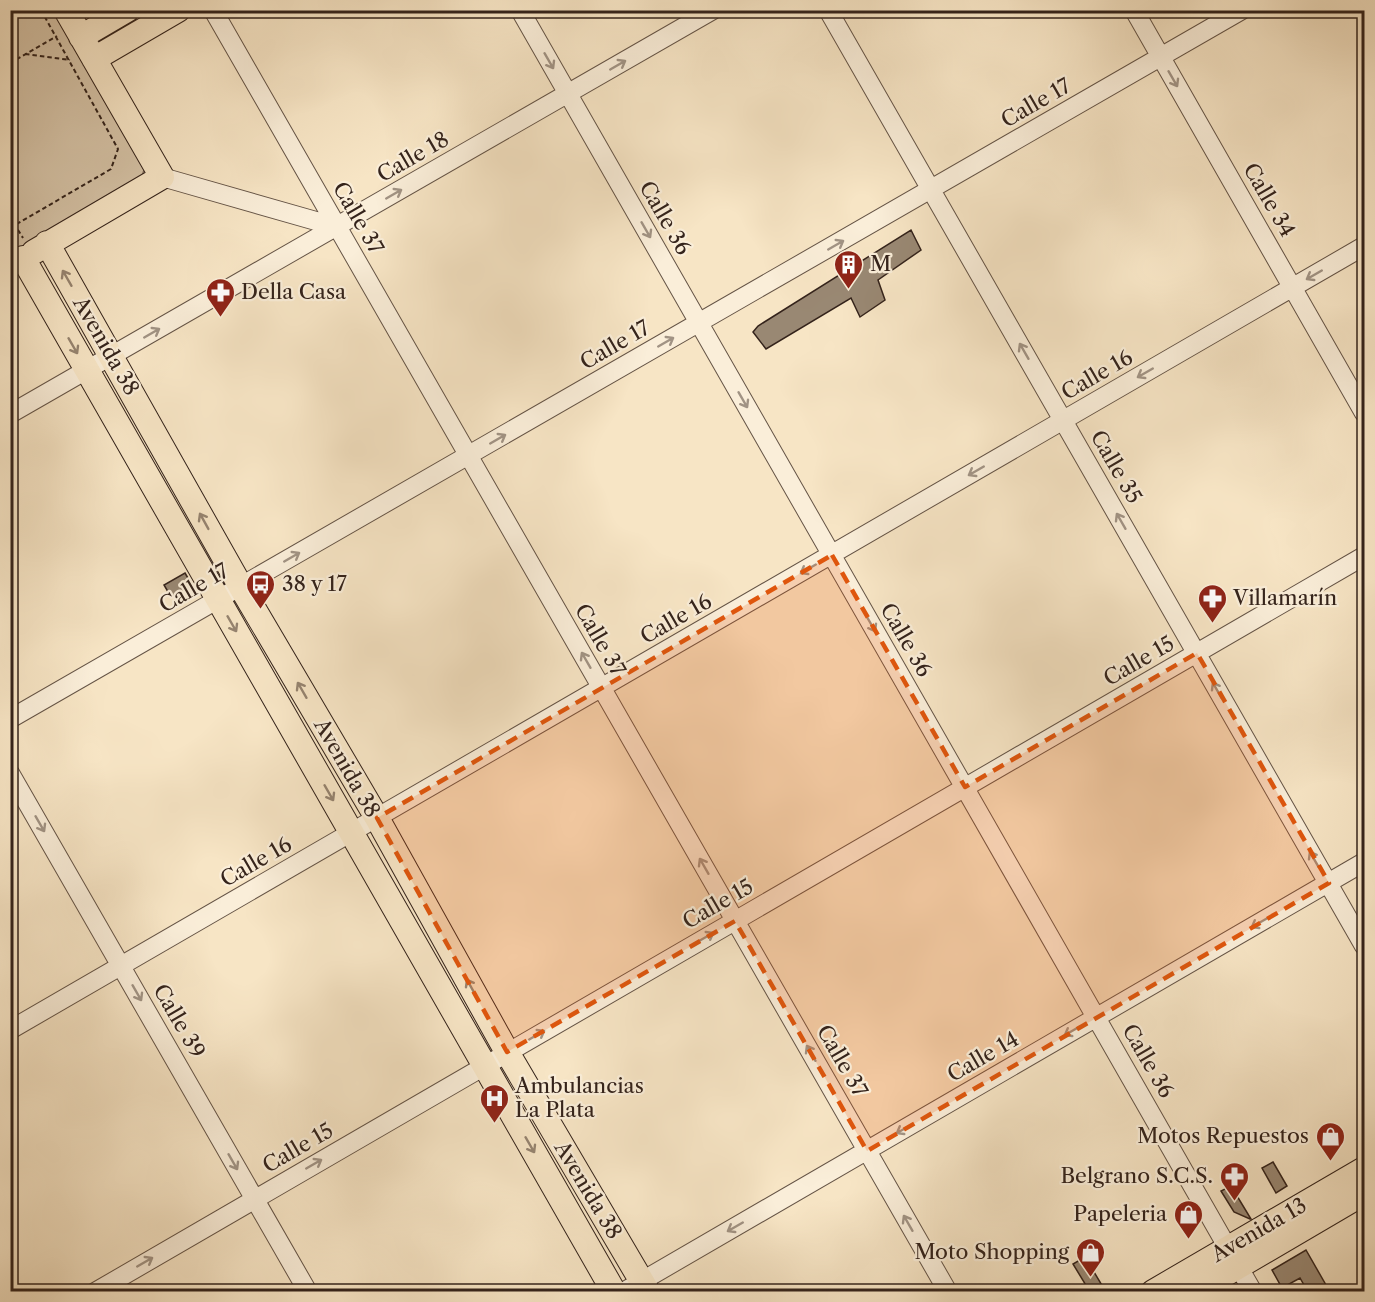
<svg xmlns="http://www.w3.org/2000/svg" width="1375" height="1302" font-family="'Libre Caslon Text',serif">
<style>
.green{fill:#d6c4a8;stroke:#857462;stroke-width:1.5}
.building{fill:#998873;stroke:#34231b;stroke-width:1.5}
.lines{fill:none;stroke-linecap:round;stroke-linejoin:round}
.minor-casing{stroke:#655446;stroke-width:20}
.major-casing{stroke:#34231b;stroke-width:26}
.path{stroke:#34231b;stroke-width:2;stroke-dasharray:4.5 3;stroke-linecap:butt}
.minor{stroke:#faeed9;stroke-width:18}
.major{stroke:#f7e5c5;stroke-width:24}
.oneway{stroke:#a19384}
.oneway2{stroke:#968470}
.marked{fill:#df560d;fill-opacity:0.2;stroke:#df560d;stroke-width:4.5;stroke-dasharray:12 8;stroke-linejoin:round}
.labels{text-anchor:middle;stroke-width:4.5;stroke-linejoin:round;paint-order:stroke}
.street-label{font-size:21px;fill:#34231b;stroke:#faeed9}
.poi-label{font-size:21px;fill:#34231b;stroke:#faeed9;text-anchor:start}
</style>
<rect width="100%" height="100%" fill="#f7e5c5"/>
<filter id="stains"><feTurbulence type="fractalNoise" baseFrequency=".00333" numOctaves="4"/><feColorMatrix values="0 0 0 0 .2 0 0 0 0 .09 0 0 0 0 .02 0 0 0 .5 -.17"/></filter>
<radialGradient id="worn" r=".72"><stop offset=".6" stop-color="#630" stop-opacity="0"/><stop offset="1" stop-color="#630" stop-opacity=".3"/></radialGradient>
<path class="green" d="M 11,11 L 57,11 L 145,167 L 141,179 L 11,255 Z"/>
<path class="building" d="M 911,230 L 921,250 L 878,280 L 885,300 L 860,317 L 851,298 L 766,349 L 753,332 L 758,326 Z
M 185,573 L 192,585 L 171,597 L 164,585 Z
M 1273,1162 L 1287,1186 L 1276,1193 L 1262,1168 Z
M 1231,1186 L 1251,1219 L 1250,1219 L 1234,1212 L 1221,1191 Z
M 1306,1250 L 1326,1285 L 1315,1292 L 1308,1292 L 1300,1278 L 1282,1288 L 1272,1270 Z
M 1085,1257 L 1106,1292 L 1090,1292 L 1073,1264 Z"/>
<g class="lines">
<defs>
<path id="minor" d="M 213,10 L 948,1292
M 520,10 L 1253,1292
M 828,10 L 1364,946
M 1134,10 L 1364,413
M 162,177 L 337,227
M 10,414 L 713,10
M 10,719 L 1242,10
M 10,773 L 308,1292
M 10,1030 L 1364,246
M 95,1292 L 1364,556
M 623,1292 L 1364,862"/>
<path id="major" d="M 81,37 L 127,10
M 94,59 L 178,10
M 47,243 L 241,587 L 377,818 L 507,1052 L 648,1292
M 34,252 L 162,177 L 66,10
M 23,258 L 614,1292
M 1153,1292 L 1364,1169
M 1195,1292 L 1364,1193"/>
</defs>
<use href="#minor" class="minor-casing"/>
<use href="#major" class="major-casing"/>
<path class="path" d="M 25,54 L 70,60
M 10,63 L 57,36
M 10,217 L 23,238
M 10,228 L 111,169 L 118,149 L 41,10"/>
<use href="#minor" class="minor"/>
<use href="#major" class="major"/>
</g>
<defs><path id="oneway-shaft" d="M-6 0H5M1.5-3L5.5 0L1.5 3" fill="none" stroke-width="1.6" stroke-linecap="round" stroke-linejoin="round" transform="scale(1.5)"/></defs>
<g class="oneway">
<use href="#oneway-shaft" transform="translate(549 61) rotate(60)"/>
<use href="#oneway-shaft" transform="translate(618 65) rotate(-30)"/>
<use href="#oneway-shaft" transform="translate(1173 79) rotate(60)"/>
<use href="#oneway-shaft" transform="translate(394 194) rotate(-30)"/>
<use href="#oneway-shaft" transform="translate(646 230) rotate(60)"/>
<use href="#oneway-shaft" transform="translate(836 245) rotate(-30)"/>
<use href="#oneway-shaft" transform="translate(1314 275) rotate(150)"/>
<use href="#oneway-shaft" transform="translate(152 333) rotate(-30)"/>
<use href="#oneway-shaft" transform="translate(666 342) rotate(-30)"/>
<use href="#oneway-shaft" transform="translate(1024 351) rotate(-120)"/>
<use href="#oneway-shaft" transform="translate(1145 373) rotate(150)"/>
<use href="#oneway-shaft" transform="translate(743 400) rotate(60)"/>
<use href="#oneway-shaft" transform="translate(498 439) rotate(-30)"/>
<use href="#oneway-shaft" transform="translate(976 471) rotate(150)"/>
<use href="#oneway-shaft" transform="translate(1121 521) rotate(-120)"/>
<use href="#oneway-shaft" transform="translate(292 557) rotate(-30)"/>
<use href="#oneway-shaft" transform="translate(808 569) rotate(150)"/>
<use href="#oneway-shaft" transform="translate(871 624) rotate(60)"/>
<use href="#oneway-shaft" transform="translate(586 660) rotate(-120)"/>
<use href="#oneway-shaft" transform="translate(1217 690) rotate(-120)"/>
<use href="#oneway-shaft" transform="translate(40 824) rotate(60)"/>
<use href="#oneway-shaft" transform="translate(1314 859) rotate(-120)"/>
<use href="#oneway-shaft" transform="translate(704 866) rotate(-120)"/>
<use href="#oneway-shaft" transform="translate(1259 923) rotate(150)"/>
<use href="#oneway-shaft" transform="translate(706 937) rotate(-30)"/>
<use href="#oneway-shaft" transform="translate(137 993) rotate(60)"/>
<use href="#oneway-shaft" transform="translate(1072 1031) rotate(150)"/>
<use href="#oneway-shaft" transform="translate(537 1035) rotate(-30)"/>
<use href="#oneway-shaft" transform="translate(811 1053) rotate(-120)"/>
<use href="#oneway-shaft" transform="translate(904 1129) rotate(150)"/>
<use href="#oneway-shaft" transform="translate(233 1162) rotate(60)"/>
<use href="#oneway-shaft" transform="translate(314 1164) rotate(-30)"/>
<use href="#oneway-shaft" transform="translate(908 1223) rotate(-120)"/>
<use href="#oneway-shaft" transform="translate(735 1227) rotate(150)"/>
<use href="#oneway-shaft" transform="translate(145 1262) rotate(-30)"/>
</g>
<g class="oneway2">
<use href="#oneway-shaft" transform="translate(67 278) rotate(-120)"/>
<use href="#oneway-shaft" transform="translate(73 346) rotate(60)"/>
<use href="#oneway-shaft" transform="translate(204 521) rotate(-119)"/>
<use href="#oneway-shaft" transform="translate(232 624) rotate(60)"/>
<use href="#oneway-shaft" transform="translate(302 690) rotate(-120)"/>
<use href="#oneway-shaft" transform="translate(329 793) rotate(60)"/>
<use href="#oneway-shaft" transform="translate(471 987) rotate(-119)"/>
<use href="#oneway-shaft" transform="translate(530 1145) rotate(60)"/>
</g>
<path class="marked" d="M 832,555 L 965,787 L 1197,653 L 1329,883 L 867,1151 L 735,921 L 507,1052 L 377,818 Z"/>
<defs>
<symbol id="building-pin" viewBox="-11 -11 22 30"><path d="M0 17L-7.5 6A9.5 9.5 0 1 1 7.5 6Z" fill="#8f2418" stroke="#faeed9"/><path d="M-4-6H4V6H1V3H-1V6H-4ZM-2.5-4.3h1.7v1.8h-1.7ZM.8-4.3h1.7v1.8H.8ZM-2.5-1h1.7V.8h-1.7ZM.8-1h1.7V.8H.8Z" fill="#fff"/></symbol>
<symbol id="pharmacy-pin" viewBox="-11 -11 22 30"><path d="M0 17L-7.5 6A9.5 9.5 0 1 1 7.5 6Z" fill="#8f2418" stroke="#faeed9"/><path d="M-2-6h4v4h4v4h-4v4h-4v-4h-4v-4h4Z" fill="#fff"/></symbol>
<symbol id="bus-pin" viewBox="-11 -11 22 30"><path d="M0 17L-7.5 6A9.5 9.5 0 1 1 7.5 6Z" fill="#8f2418" stroke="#faeed9"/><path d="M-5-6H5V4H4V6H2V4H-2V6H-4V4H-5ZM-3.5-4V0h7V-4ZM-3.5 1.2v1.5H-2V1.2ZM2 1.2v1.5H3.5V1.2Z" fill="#fff"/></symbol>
<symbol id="hospital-pin" viewBox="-11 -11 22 30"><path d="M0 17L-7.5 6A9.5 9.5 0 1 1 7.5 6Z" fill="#8f2418" stroke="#faeed9"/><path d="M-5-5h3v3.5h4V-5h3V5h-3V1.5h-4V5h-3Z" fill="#fff"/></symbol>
<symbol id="shop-pin" viewBox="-11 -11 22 30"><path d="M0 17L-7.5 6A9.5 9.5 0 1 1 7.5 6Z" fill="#8f2418" stroke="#faeed9"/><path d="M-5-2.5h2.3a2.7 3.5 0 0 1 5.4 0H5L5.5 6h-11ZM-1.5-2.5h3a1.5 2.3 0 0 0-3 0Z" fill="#fff"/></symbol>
</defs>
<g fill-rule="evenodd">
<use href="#building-pin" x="832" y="248" width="33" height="45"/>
<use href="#pharmacy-pin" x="204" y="276" width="33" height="45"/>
<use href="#bus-pin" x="244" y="568" width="33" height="45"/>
<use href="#pharmacy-pin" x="1196" y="582" width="33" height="45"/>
<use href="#hospital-pin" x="478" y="1082" width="33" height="45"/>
<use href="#shop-pin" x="1314" y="1120" width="33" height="45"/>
<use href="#pharmacy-pin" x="1218" y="1160" width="33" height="45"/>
<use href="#shop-pin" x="1172" y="1198" width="33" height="45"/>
<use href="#shop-pin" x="1074" y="1236" width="33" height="45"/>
</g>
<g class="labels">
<g class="street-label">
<text transform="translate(1036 103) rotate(-30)" y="7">Calle 17</text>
<text transform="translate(413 157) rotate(-30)" y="7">Calle 18</text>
<text transform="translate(1269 200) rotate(60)" y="7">Calle 34</text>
<text transform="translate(358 218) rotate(60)" y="7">Calle 37</text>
<text transform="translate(665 218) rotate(60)" y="7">Calle 36</text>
<text transform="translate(615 345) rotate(-30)" y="7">Calle 17</text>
<text transform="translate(106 346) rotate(60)" y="7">Avenida 38</text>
<text transform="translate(1097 375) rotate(-30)" y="7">Calle 16</text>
<text transform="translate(1116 467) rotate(60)" y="7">Calle 35</text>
<text transform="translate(194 588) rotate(-30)" y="7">Calle 17</text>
<text transform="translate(676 619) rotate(-30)" y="7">Calle 16</text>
<text transform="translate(600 640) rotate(60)" y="7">Calle 37</text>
<text transform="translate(906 640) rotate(60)" y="7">Calle 36</text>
<text transform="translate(1139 661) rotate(-30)" y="7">Calle 15</text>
<text transform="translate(347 768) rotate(60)" y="7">Avenida 38</text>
<text transform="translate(256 862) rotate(-30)" y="7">Calle 16</text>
<text transform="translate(718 904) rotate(-30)" y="7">Calle 15</text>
<text transform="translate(179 1021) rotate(60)" y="7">Calle 39</text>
<text transform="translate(983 1057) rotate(-30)" y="7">Calle 14</text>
<text transform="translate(842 1061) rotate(60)" y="7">Calle 37</text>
<text transform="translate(1148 1061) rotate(60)" y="7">Calle 36</text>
<text transform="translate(298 1148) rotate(-30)" y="7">Calle 15</text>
<text transform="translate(588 1190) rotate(59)" y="7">Avenida 38</text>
<text transform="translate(1259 1230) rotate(-30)" y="7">Avenida 13</text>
</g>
<g class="poi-label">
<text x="870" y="271">M</text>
<text x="241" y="299">Della Casa</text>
<text x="282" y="591">38 y 17</text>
<text x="1233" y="605">Villamarín</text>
<text x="515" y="1093">Ambulancias<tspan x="515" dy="24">La Plata</tspan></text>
<text x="1309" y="1143" text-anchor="end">Motos Repuestos</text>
<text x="1213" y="1183" text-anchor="end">Belgrano S.C.S.</text>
<text x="1167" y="1221" text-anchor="end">Papeleria</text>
<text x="1069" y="1259" text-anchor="end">Moto Shopping</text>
</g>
</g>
<rect width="1375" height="1302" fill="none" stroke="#f7e5c5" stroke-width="36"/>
<rect x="12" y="12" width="1351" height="1278" fill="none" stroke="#34231b" stroke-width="3"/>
<rect x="18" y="18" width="1339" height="1266" fill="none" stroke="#34231b" stroke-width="1.5"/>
<rect width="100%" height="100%" filter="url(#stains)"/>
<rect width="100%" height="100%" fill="url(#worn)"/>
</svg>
